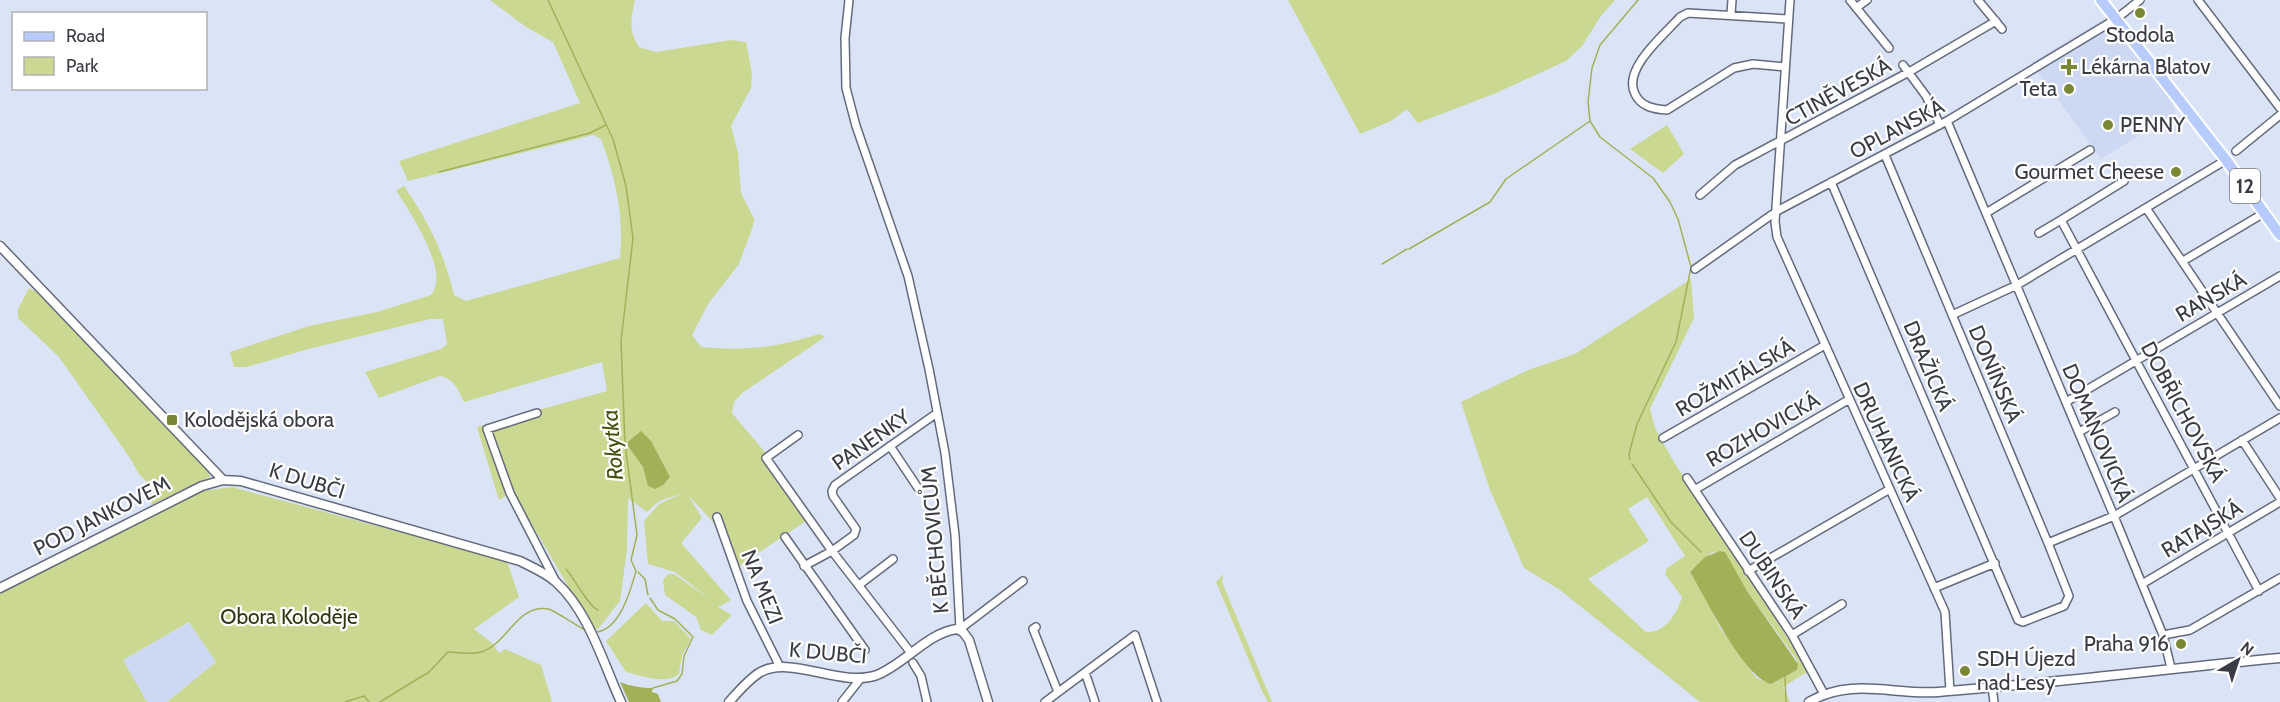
<svg xmlns="http://www.w3.org/2000/svg" width="2280" height="702" font-family="Cabin,sans-serif">
<style>
.built{fill:#cdd9f3}
.green{fill:#cad892;fill-rule:evenodd}
.water{fill:#a2b158}
.lines{fill:none;stroke-linecap:round;stroke-linejoin:round}
.stream{stroke:#a2b158;stroke-width:1.5}
.minor-casing{stroke:#636a7b;stroke-width:10}
.tertiary-casing{stroke:#636a7b;stroke-width:11}
.primary-casing{stroke:#fff;stroke-width:14}
.minor{stroke:#fff;stroke-width:7}
.tertiary{stroke:#fff;stroke-width:8}
.primary{stroke:#b7ccfd;stroke-width:10}
.poi-dot{fill:#798735;stroke:#fff;stroke-width:2}
.labels{text-anchor:middle;stroke-width:4.5;stroke-linejoin:round;paint-order:stroke}
.shield{fill:#fff;stroke:#74767c;stroke-width:1.5}
.shield-label{font-size:20px;font-weight:bold;fill:#393c44}
.poi-label{font-size:21px;fill:#393c44;stroke:#fff;text-anchor:start}
.street-label{font-size:21px;fill:#393c44;stroke:#fff}
.park-label{font-size:21px;fill:#2f350f;stroke:#fff}
.water-label{font-size:22px;font-style:italic;fill:#454e0a;stroke:#fff}
</style>
<rect width="100%" height="100%" fill="#dbe4f7"/>
<path class="built" d="M 2107,17 L 2145,64 L 2173,103 L 2176,113 L 2101,159 L 2031,63 Z
M 190,622 L 216,662 L 167,702 L 147,702 L 123,660 Z"/>
<path class="green" d="M 490,0 L 635,0 C 631,19 628,30 639,47 L 656,52 L 731,40 L 746,42 L 752,74 L 751,88 L 731,126 L 738,153 L 741,193 L 754,219 L 753,226 L 739,264 L 708,304 L 692,335 L 701,347 C 746,351 775,348 819,334 L 825,337 L 742,393 L 734,402 L 732,413 L 764,451 L 806,521 L 736,568 L 720,530 L 689,496 L 702,518 L 681,543 L 731,600 L 718,607 L 732,615 L 712,635 L 701,630 L 696,617 L 665,595 L 663,580 L 668,574 L 674,574 L 711,600 L 675,572 L 648,564 L 644,521 L 659,504 L 683,493 L 659,501 L 647,512 L 628,498 L 627,550 L 620,601 L 598,629 L 593,629 L 513,492 L 499,500 L 477,427 L 607,391 L 602,362 L 464,402 C 458,390 455,379 440,376 L 379,398 L 365,372 L 441,349 L 447,344 L 443,319 L 430,319 L 305,350 L 247,367 L 234,367 L 230,352 L 309,326 L 377,312 L 431,295 C 451,272 410,213 396,190 L 404,186 C 430,224 443,251 454,295 L 466,301 L 620,258 C 624,216 616,179 601,139 L 593,135 L 408,181 L 399,161 L 580,103 L 553,42 L 526,27 Z
M 1288,0 L 1615,0 L 1601,16 L 1582,46 L 1566,61 L 1496,93 L 1418,123 L 1407,109 L 1391,121 L 1360,134 Z
M 1667,125 L 1684,154 L 1663,173 L 1630,149 Z
M 1691,279 L 1694,318 L 1650,409 L 1655,428 L 1674,462 L 1809,671 L 1783,687 L 1790,702 L 1700,702 L 1560,590 L 1524,568 L 1490,490 L 1461,402 L 1528,370 L 1575,354 ZM 1647,497 L 1685,556 L 1667,568 L 1665,574 L 1682,597 C 1677,614 1665,633 1646,632 L 1588,579 L 1649,541 L 1628,509 ZM 1723,551 L 1747,591 L 1797,660 L 1797,670 L 1771,684 L 1756,678 L 1719,626 L 1708,601 L 1690,572 L 1711,553 Z
M 29,288 L 38,293 L 209,472 L 210,477 L 151,505 L 154,489 L 139,474 L 130,458 L 59,357 L 18,318 L 18,309 Z
M 232,487 L 507,561 L 519,597 L 474,629 L 492,643 L 499,653 L 505,649 L 541,665 L 552,702 L 167,702 L 216,662 L 189,622 L 123,660 L 147,702 L 0,702 L 0,593 L 202,491 Z
M 1223,574 L 1222,582 L 1272,702 L 1268,702 L 1261,689 L 1216,582 Z
M 646,603 L 662,621 L 674,621 L 691,639 L 682,655 L 679,674 C 666,685 642,676 626,672 L 606,641 Z"/>
<path class="water" d="M 641,431 L 651,441 L 670,477 L 663,485 L 655,489 L 648,486 L 643,467 L 628,446 L 628,442 Z
M 1720,551 L 1725,552 L 1747,591 L 1798,664 L 1797,670 L 1771,684 C 1743,677 1706,598 1690,572 L 1705,557 Z
M 620,682 C 630,686 641,688 653,688 L 652,692 L 658,694 L 661,702 L 629,702 Z"/>
<g class="lines">
<path class="stream" d="M 548,0 L 613,139 L 626,186 L 633,238 L 621,341 L 625,444 L 637,535 L 631,560 L 636,571 C 631,589 620,630 596,632
M 439,172 L 590,133 L 606,125
M 1409,249 L 1490,202 L 1506,179 L 1590,121
M 1382,264 L 1407,249
M 1630,460 L 1629,454 L 1637,424 L 1676,342 L 1691,267 L 1678,219 L 1670,202 L 1653,178 L 1600,137 L 1590,121 L 1588,102 L 1592,68 L 1600,45 L 1638,0
M 1632,464 L 1671,522 L 1701,552
M 566,569 C 574,578 589,607 598,610
M 638,572 L 645,579 L 648,595
M 650,598 L 658,610 L 675,619 L 693,637 L 684,656 L 682,674 L 677,681 L 653,688
M 1785,676 L 1786,702
M 345,702 L 364,696 L 369,702
M 380,702 L 429,672 L 448,652 C 458,652 471,655 481,652 C 508,644 517,603 549,609 C 555,611 577,626 585,630"/>
<defs>
<path id="minor" d="M 849,0 L 845,38 L 846,88 L 856,126 L 908,276 L 929,369 L 945,453 L 955,535 L 960,629
M 1790,0 L 1775,222 L 1777,237 L 1945,612 L 1950,691
M 1850,0 L 1889,48
M 1978,0 L 2002,29
M 2198,0 L 2280,108
M 1856,8 L 1867,0
M 1731,14 L 1732,0
M 1903,65 L 1926,96 L 1940,125
M 1785,67 L 1753,64 L 1734,68 L 1667,110 C 1654,109 1641,107 1635,94 C 1622,69 1664,35 1680,17 L 1688,13 L 1788,19
M 1947,121 L 2114,516 L 2163,635 L 2171,668
M 2236,151 L 2280,115
M 1831,182 L 2018,620 L 2023,622 L 2064,606 L 2069,596 L 2048,543 L 1885,155
M 1700,195 L 1735,165 L 1909,72 L 1996,21
M 2146,208 L 2280,406
M 1986,213 L 2090,150
M 2061,220 L 2124,181
M 2039,233 L 2061,220 L 2259,591
M 2183,261 L 2264,213
M 1695,269 L 1777,211 L 1947,121 L 2116,19 L 2140,0
M 1952,315 L 2017,285 L 2226,160
M 2066,402 L 2280,276
M 537,413 L 487,429 L 510,493 L 556,582
M 2079,432 L 2115,412
M 798,435 L 766,458 L 832,551 L 854,535 L 856,529 L 833,496 L 832,491 L 835,485 L 937,413
M 1663,438 L 1825,345
M 2242,440 L 2280,498
M 890,446 L 918,488
M 1687,478 L 1792,635 L 1824,694
M 1696,489 L 1848,400
M 717,517 L 747,601 L 780,667
M 785,537 L 865,650
M 2048,543 L 2114,516 L 2280,418
M 804,566 L 832,551 L 911,653
M 1748,571 L 1890,489
M 2142,584 L 2280,502
M 859,585 L 893,559
M 1934,588 L 1995,563
M 1036,627 L 1033,629 L 1058,692
M 960,629 L 1023,581
M 1792,635 L 1842,604
M 2163,635 L 2190,630 L 2280,578
M 913,663 L 921,676 L 927,702
M 1085,672 L 1095,702
M 1992,687 L 1994,702
M 842,702 L 861,678
M 1045,702 L 1135,635 L 1157,702"/>
<path id="tertiary" d="M 0,246 L 223,480
M 0,588 L 202,486 L 223,480 L 241,481 L 520,561 C 532,567 546,573 556,582 C 589,612 603,663 621,702
M 729,702 C 738,692 748,680 759,673 C 790,654 840,688 877,675 C 905,664 927,633 957,629 L 963,632 L 969,640 L 988,702
M 1809,702 C 1851,677 1893,695 1938,692 C 2052,683 2166,669 2280,658"/>
<path id="primary" d="M 2101,0 L 2226,160 L 2280,235"/>
</defs>
<use href="#minor" class="minor-casing"/>
<use href="#tertiary" class="tertiary-casing"/>
<use href="#primary" class="primary-casing"/>
<use href="#minor" class="minor"/>
<use href="#tertiary" class="tertiary"/>
<use href="#primary" class="primary"/>
</g>
<g class="poi-dot">
<circle cx="2140" cy="13" r="6"/>
<path d="M2066 58h6v6h6v6h-6v6h-6v-6h-6v-6h6z"/>
<circle cx="2069" cy="89" r="6"/>
<circle cx="2108" cy="125" r="6"/>
<circle cx="2176" cy="172" r="6"/>
<rect x="166" y="414" width="12" height="12" rx="3"/>
<circle cx="2181" cy="644" r="6"/>
<circle cx="1965" cy="671" r="6"/>
</g>
<g class="labels">
<rect class="shield" x="2230" y="169" width="30" height="34" rx="4.5"/>
<g class="shield-label">
<text x="2245" y="193">12</text>
</g>
<g class="poi-label">
<text x="2140" y="42" text-anchor="middle">Stodola</text>
<text x="2081" y="74">Lékárna Blatov</text>
<text x="2057" y="96" text-anchor="end">Teta</text>
<text x="2120" y="132">PENNY</text>
<text x="2164" y="179" text-anchor="end">Gourmet Cheese</text>
<text x="184" y="427">Kolodějská obora</text>
<text x="2169" y="651" text-anchor="end">Praha 916</text>
<text x="1977" y="666">SDH Újezd<tspan x="1977" dy="24">nad Lesy</tspan></text>
</g>
<g class="street-label">
<text transform="translate(1838 92) rotate(-29)" y="7">CTINĚVESKÁ</text>
<text transform="translate(1897 129) rotate(-28)" y="7">OPLANSKÁ</text>
<text transform="translate(2211 297) rotate(-30)" y="7">RANSKÁ</text>
<text transform="translate(1928 366) rotate(67)" y="7">DRAŽICKÁ</text>
<text transform="translate(1995 374) rotate(67)" y="7">DONÍNSKÁ</text>
<text transform="translate(1735 378) rotate(-30)" y="7">ROŽMITÁLSKÁ</text>
<text transform="translate(2183 412) rotate(62)" y="7">DOBŘICHOVSKÁ</text>
<text transform="translate(1763 430) rotate(-30)" y="7">ROZHOVICKÁ</text>
<text transform="translate(2097 433) rotate(67)" y="7">DOMANOVICKÁ</text>
<text transform="translate(871 440) rotate(-35)" y="7">PANENKY</text>
<text transform="translate(1886 442) rotate(65)" y="7">DRUHANICKÁ</text>
<text transform="translate(307 481) rotate(17)" y="7">K DUBČI</text>
<text transform="translate(102 516) rotate(-27)" y="7">POD JANKOVEM</text>
<text transform="translate(2202 529) rotate(-31)" y="7">RATAJSKÁ</text>
<text transform="translate(935 540) rotate(-95)" y="7">K BĚCHOVICŮM</text>
<text transform="translate(1772 575) rotate(56)" y="7">DUBINSKÁ</text>
<text transform="translate(762 587) rotate(68)" y="7">NA MEZI</text>
<text transform="translate(828 653) rotate(5)" y="7">K DUBČI</text>
</g>
<g class="park-label">
<text x="289" y="624">Obora Koloděje</text>
</g>
<g class="water-label">
<text transform="translate(612 445) rotate(-95)" y="8">Rokytka</text>
</g>
</g>
<rect x="12" y="12" width="195" height="78" fill="#ffffff" stroke="#b0b1b4" stroke-width="1.5"/>
<rect x="24" y="32" width="30" height="9" fill="#b7ccfd" stroke="#b0b1b4" stroke-width="1.5"/>
<text x="66" y="42" font-size="18" fill="#393c44">Road</text>
<rect x="24" y="57" width="30" height="18" fill="#cad892" stroke="#b0b1b4" stroke-width="1.5"/>
<text x="66" y="72" font-size="18" fill="#393c44">Park</text>
<g transform="translate(2238 660) rotate(39)" stroke="#ffffff" stroke-width="4.5" paint-order="stroke">
<path d="M0-4.5L10 22L0 15L-10 22Z" fill="#393c44"/>
<text y="-9" font-size="16" font-weight="bold" text-anchor="middle" fill="#393c44">N</text>
</g>
</svg>
